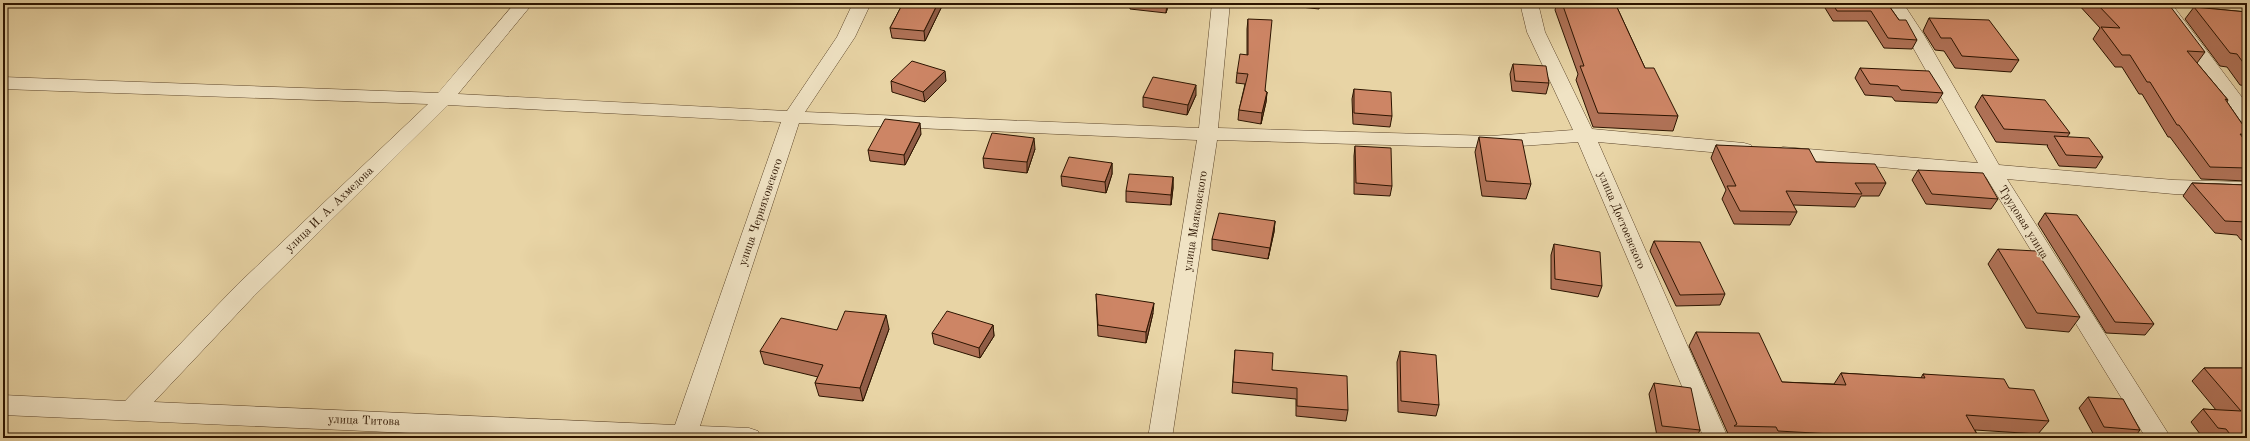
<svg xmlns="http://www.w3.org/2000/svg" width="2250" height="441" font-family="'Old Standard TT',serif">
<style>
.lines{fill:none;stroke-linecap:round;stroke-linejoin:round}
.minor-casing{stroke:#5b4429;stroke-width:1}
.minor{fill:#f0e3c4;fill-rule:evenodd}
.wall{fill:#b07257;stroke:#2c1400}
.shaded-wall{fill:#905d47;stroke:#2c1400}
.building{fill:#cd8565;stroke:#2c1400}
.labels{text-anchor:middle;stroke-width:3;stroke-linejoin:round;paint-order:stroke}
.street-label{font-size:12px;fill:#2c1400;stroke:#f0e3c4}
</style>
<rect width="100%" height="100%" fill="#e8d4a5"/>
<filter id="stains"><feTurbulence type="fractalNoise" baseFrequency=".005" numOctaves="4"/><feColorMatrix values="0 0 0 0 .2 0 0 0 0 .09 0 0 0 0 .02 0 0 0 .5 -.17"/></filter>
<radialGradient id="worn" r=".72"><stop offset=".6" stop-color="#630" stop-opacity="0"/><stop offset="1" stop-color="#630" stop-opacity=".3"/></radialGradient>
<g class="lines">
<defs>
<path id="minor" d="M 515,3 L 533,3 L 458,94 L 787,111 L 837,37 L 853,3 L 871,3 L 855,37 L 805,112 L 1199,128 L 1212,3 L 1230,3 L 1218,128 L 1491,136 L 1573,130 L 1527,32 L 1520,3 L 1538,3 L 1545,32 L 1592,129 L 1744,143 L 1751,145 L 1754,149 L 1751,153 L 1744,155 L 1598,142 L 1728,438 L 1704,438 L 1578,142 L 1491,148 L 1217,140 L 1172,438 L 1148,438 L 1197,140 L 799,123 L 700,426 L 749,428 L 758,431 L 761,438 L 524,438 L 3,415 L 3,395 L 125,401 L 238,284 L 428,104 L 3,89 L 3,77 L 438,93 ZM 448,105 L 781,122 L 675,425 L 154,402 L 254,296 Z
M 1885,3 L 1903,3 L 1924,35 L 1999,165 L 2174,180 L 2247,182 L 2247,196 L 2174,194 L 2007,179 L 2171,438 L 2146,438 L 1986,177 L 1776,157 L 1773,153 L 1776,149 L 1783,147 L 1978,163 L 1906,35 Z
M 2153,3 L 2171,3 L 2247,104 L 2247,123 L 2240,121 Z"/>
</defs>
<use href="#minor" class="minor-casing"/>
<use href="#minor" class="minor"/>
</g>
<path class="wall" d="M 903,3 L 942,3 L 942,6 L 925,41 L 892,38 L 890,28 Z
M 1130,3 L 1169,3 L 1166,13 L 1130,9 Z
M 1283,3 L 1320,3 L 1319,9 L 1283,5 Z
M 1557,3 L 1615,3 L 1645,68 L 1678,116 L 1673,131 L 1593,127 L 1576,80 L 1578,74 L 1555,10 Z
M 1822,3 L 1887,3 L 1899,20 L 1917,40 L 1912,49 L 1884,48 L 1867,21 L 1833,21 Z
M 2077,3 L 2151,3 L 2205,52 L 2197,63 L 2228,100 L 2227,102 L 2247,131 L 2247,139 L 2246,141 L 2247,143 L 2247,181 L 2201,179 L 2170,137 L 2168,137 L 2142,94 L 2139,94 L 2122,67 L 2115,67 L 2093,39 L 2100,28 Z
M 2194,7 L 2247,12 L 2247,86 L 2240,85 L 2227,67 L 2220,66 L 2185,19 Z
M 1929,18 L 2019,60 L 2011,72 L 1955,68 L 1944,51 L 1935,50 L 1923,31 Z
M 1248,19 L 1265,91 L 1267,92 L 1266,102 L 1261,124 L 1238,120 L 1239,110 L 1245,84 L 1236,83 L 1237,73 L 1247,55 L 1247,29 Z
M 1513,64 L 1549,83 L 1546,94 L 1512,91 L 1510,74 Z
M 1860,68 L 1943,93 L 1937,103 L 1895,101 L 1892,97 L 1865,95 L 1855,78 Z
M 891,81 L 946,81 L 925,102 L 892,92 Z
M 1354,89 L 1392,116 L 1390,127 L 1353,124 L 1352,99 Z
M 1196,95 L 1187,115 L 1143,107 L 1143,97 Z
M 1982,95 L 2070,133 L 2067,137 L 2103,157 L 2096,168 L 2059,166 L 2047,146 L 2048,145 L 1996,142 L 1975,107 Z
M 921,134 L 905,165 L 870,161 L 868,150 Z
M 1479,137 L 1531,184 L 1526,199 L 1482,196 L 1475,152 Z
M 1716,145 L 1816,162 L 1886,183 L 1879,196 L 1861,196 L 1855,207 L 1793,205 L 1797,212 L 1790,225 L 1734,224 L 1722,199 L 1726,190 L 1711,158 Z
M 1355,146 L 1392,186 L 1390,196 L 1354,194 L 1354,156 Z
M 1035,149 L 1027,173 L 984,168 L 983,158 Z
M 1112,163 L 1112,174 L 1106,193 L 1062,186 L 1061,176 Z
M 1918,170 L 1998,199 L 1991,209 L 1926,204 L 1912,180 Z
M 1173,177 L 1173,188 L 1171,205 L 1126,202 L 1126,191 Z
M 2192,183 L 2247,185 L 2247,240 L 2241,240 L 2237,235 L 2215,233 L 2183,196 Z
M 2045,213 L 2154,324 L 2145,335 L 2106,333 L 2038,224 Z
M 1275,221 L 1274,232 L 1268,259 L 1212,250 L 1212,239 Z
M 1654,241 L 1725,294 L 1720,305 L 1676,306 L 1650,251 Z
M 1554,244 L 1602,286 L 1598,297 L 1551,289 L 1551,255 Z
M 1998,249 L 2080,317 L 2069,332 L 2026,328 L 1988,264 Z
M 1096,294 L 1153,313 L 1146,343 L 1098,336 Z
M 993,325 L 994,336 L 980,358 L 934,344 L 932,333 Z
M 889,329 L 863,401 L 819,396 L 815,383 L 818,377 L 764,364 L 760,351 L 837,330 Z
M 1696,332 L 1782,382 L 1834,384 L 1841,373 L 1921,378 L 1923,374 L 2009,388 L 2049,421 L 2038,434 L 1975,430 L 1979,438 L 1727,438 L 1729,436 L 1689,346 Z
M 1235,350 L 1348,410 L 1346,421 L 1296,416 L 1296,399 L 1232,393 Z
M 1400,351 L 1439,405 L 1436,416 L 1398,412 L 1397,362 Z
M 2204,368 L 2247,368 L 2247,438 L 2203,438 L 2191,422 L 2203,409 L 2216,410 L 2192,381 Z
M 1654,383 L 1700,430 L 1696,438 L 1671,438 L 1657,436 L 1649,394 Z
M 2088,397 L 2140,430 L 2134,438 L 2102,438 L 2095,437 L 2079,408 Z"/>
<path class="shaded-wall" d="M 938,3 L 942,3 L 942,6 L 925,41 L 924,31 Z
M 1167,3 L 1169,3 L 1166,13 Z
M 945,71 L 946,81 L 925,102 L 923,92 Z
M 1196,85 L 1196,95 L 1187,115 L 1188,105 Z
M 1267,92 L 1266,102 L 1261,124 L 1262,113 Z
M 920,123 L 921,134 L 905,165 L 904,155 Z
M 1034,138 L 1035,149 L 1027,173 L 1027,162 Z
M 1112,163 L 1112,174 L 1106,193 L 1105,182 Z
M 1173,177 L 1173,188 L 1171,205 L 1171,195 Z
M 1275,221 L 1274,232 L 1268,259 L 1270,248 Z
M 1154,303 L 1153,313 L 1146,343 L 1146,332 Z
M 886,315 L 889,329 L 863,401 L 860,388 Z
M 993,325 L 994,336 L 980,358 L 979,348 Z"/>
<path class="building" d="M 903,3 L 938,3 L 924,31 L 890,28 Z
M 1562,3 L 1615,3 L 1645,68 L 1654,68 L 1678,116 L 1598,113 L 1580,66 L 1584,66 Z
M 1832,3 L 1887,3 L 1899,20 L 1906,20 L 1917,40 L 1888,38 L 1871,11 L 1837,11 Z
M 2096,3 L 2151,3 L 2152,4 L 2170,6 L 2205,52 L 2187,51 L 2228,100 L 2225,99 L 2247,131 L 2247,135 L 2240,134 L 2247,143 L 2247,168 L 2210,167 L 2179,125 L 2177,125 L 2150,82 L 2147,82 L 2130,55 L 2122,55 L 2101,27 L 2120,28 Z
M 2194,7 L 2247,12 L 2247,68 L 2237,54 L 2230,53 Z
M 1929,18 L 1989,20 L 2019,60 L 1962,56 L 1951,38 L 1941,38 Z
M 1248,19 L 1272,20 L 1265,91 L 1267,92 L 1262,113 L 1239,110 L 1248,74 L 1237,73 L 1240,54 L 1248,55 Z
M 912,61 L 945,71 L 923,92 L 891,81 Z
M 1513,64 L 1546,66 L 1549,83 L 1515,81 Z
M 1860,68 L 1929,71 L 1943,93 L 1901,90 L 1898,86 L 1870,84 Z
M 1153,77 L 1196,85 L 1188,105 L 1143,97 Z
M 1354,89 L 1391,92 L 1392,116 L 1354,113 Z
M 1982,95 L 2045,100 L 2070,133 L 2004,129 Z
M 885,119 L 920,123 L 904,155 L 868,150 Z
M 992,133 L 1034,138 L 1027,162 L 983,158 Z
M 2054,136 L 2089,138 L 2103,157 L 2066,155 Z
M 1479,137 L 1522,140 L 1531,184 L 1486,181 Z
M 1716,145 L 1809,149 L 1816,162 L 1875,164 L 1886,183 L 1855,183 L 1862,194 L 1786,191 L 1797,212 L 1740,211 L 1727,186 L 1736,186 Z
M 1355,146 L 1391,148 L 1392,186 L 1356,183 Z
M 1069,157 L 1112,163 L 1105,182 L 1061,176 Z
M 1918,170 L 1983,173 L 1998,199 L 1932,194 Z
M 1129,174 L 1173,177 L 1171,195 L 1126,191 Z
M 2192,183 L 2247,185 L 2247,222 L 2225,221 Z
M 1219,213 L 1275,221 L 1270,248 L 1212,239 Z
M 2045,213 L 2077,215 L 2154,324 L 2115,322 Z
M 1654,241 L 1700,242 L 1725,294 L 1680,295 Z
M 1554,244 L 1600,252 L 1602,286 L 1555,279 Z
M 1998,249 L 2036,251 L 2080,317 L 2037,313 Z
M 1096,294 L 1154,303 L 1146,332 L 1098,325 Z
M 845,311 L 886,315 L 860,388 L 815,383 L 823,365 L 760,351 L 781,318 L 837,330 Z
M 947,311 L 993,325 L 979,348 L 932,333 Z
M 1696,332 L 1759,333 L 1782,382 L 1846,385 L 1841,373 L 1925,378 L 1923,374 L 2004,379 L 2009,388 L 2034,390 L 2049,421 L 1966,415 L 1979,438 L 1869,438 L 1868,436 L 1778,431 L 1776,427 L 1734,426 L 1737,424 Z
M 1235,350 L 1273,353 L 1272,370 L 1347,376 L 1348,410 L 1297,406 L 1297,388 L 1233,382 Z
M 1400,351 L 1436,355 L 1439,405 L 1401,401 Z
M 2204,368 L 2247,368 L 2247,438 L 2233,438 L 2226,429 L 2218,428 L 2203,409 L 2241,411 Z
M 1654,383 L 1691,388 L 1700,430 L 1662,426 Z
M 2088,397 L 2123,399 L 2140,430 L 2104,427 Z"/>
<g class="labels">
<g class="street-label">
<text transform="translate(329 209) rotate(-44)" y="4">улица И. А. Ахмедова</text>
<text transform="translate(760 212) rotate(-71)" y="4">улица Черняховского</text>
<text transform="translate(1622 220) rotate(67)" y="4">улица Достоевского</text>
<text transform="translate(1195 221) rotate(-81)" y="4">улица Маяковского</text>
<text transform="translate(2024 222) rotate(58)" y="4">Трудовая улица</text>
<text transform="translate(364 420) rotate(2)" y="4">улица Титова</text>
</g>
</g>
<rect width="2250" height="441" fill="none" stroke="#e8d4a5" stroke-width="16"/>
<rect x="4" y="4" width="2242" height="433" fill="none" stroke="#2c1400" stroke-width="2"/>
<rect x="8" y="8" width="2234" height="425" fill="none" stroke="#2c1400"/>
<rect width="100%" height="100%" filter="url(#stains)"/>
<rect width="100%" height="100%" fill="url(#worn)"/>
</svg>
